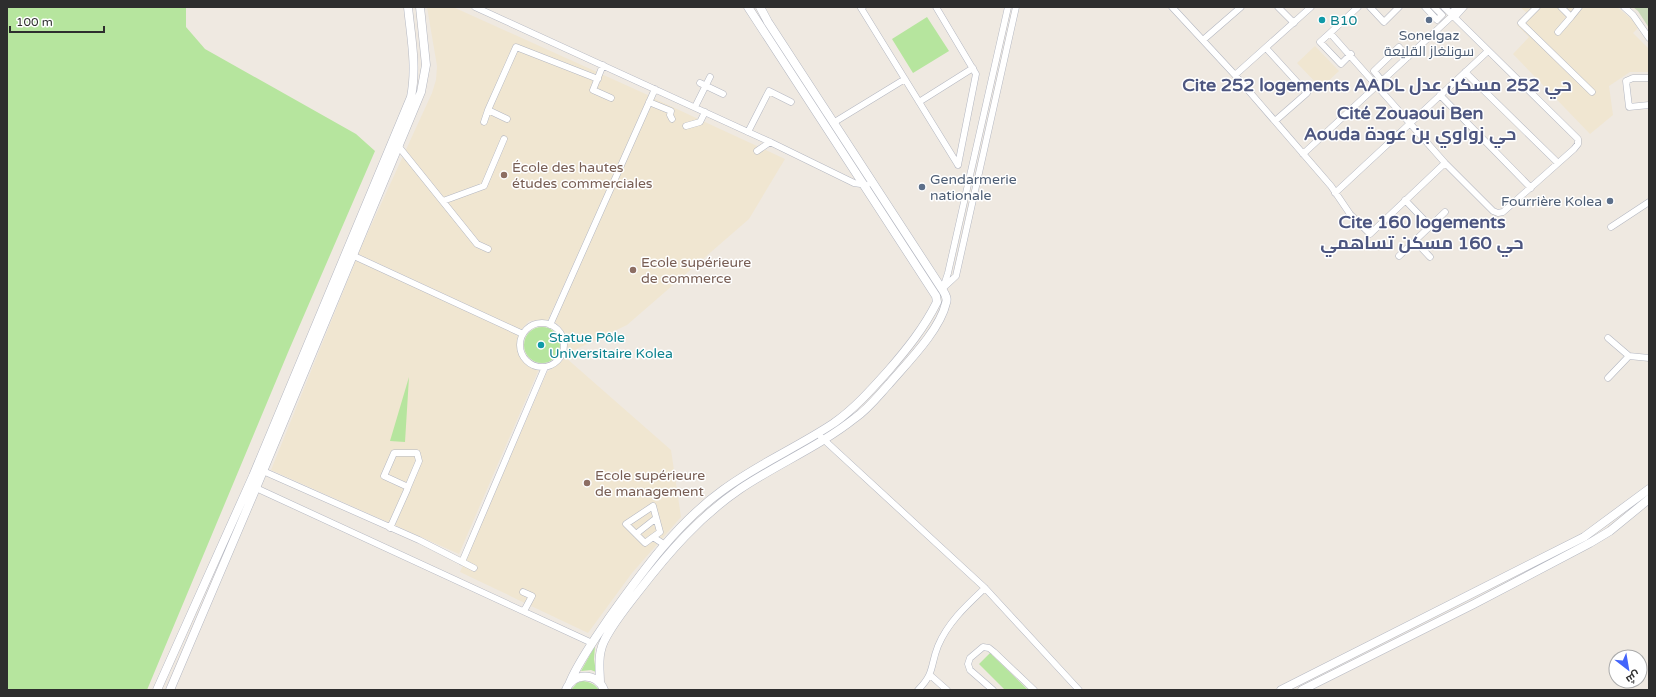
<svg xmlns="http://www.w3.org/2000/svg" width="1656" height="697" font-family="'Varela Round',Cairo,sans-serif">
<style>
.education{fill:#f0e6d1}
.green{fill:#b6e59e}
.cemetery{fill:#c8d9b8}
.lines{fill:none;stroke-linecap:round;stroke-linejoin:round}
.minor-casing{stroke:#b4b7c1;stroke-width:7}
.secondary-casing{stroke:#b4b7c1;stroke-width:9}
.minor{stroke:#fff;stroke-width:6}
.secondary{stroke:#fff;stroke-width:8}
.culture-dot{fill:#0f9aa8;stroke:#fff;stroke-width:1.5}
.service-dot{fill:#5c6f8a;stroke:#fff;stroke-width:1.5}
.education-dot{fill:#8d6e63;stroke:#fff;stroke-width:1.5}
.labels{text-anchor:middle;stroke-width:3;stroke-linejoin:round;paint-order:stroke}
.culture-label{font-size:14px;fill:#0d838f;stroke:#fff;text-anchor:start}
.service-label{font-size:14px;fill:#4e5e75;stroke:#fff}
.education-label{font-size:14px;fill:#785e54;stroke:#fff;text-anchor:start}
.district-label{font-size:18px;font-weight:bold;fill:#4d5680;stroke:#fff}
</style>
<rect width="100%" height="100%" fill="#efe9e1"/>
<path class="education" d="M 427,7 L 453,7 L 650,96 L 548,320 L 529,321 L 521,330 L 358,254 L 432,93 L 436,80 L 437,66 Z
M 1520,7 L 1617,7 L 1640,26 L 1633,33 L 1649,49 L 1649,72 L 1630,72 L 1609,86 L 1613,115 L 1590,134 L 1513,54 L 1529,37 L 1517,25 L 1527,13 Z
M 1315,46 L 1339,71 L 1321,88 L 1297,63 Z
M 653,98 L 785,159 L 749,219 L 627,325 L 566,354 L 568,349 L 566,336 L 559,325 L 554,322 Z
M 356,260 L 519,335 L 517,344 L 520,357 L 526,364 L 539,369 L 459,554 L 271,470 Z
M 565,357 L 671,450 L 681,517 L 632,573 L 588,633 L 460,572 L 547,372 L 561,362 Z"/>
<path class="green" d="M 7,7 L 186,7 L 186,27 L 205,49 L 356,134 L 375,151 L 289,350 L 147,690 L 7,690 Z
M 927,17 L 949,51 L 913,73 L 892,39 Z
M524 345a18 18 0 1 1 36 0a18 18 0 1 1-36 0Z
M 409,377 L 405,442 L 390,441 Z
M 595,646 L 594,659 L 596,672 L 591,670 L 581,671 Z
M 990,653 L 1028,690 L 1005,690 L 979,664 Z
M 583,681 C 590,682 595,684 599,690 L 571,690 L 577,683 Z"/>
<path class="cemetery" d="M 1633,7 L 1649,7 L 1649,28 L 1638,11 Z"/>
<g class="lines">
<defs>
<path id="minor" d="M 475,7 L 770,142 L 854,183 L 867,185
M 863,7 L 861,8 L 958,165
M 936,7 L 976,74 L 958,165
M 1172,7 L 1235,75 L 1331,186 L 1350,214 L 1370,234 L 1445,163
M 1278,7 L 1294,23
M 1358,7 L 1330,33 L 1445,163 L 1493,211 L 1498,213 L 1503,212 L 1574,149 L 1578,144 L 1578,139 L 1444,7
M 1370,7 L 1384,22 L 1399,7
M 1425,7 L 1437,20 L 1442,15 L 1434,7
M 1537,7 L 1521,23 L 1592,92
M 1561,7 L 1571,17 L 1579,7
M 1624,7 L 1633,15 L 1649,38
M 1451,13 L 1457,7
M 1455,17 L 1464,7
M 1558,32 L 1571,17
M 1330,33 L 1320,42 L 1341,64 L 1351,54
M 1203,40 L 1241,7
M 1266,48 L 1307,93 L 1275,121
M 603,65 L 593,90 L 611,98
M 1465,72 L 1558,163
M 1235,75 L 1311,7
M 1649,78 L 1633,78 L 1626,81 L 1629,107 L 1649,105
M 1382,81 L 1374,71 L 1399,47 L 1408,57
M 700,83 L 723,94
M 1440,95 L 1531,188
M 649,102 L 671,111 L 670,115 L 672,119
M 919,102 L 973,68
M 695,107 L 710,77
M 488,110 L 516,47 L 598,79
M 484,122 L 488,110 L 507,119
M 833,123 L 905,79
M 686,126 L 700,122 L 705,112
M 748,132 L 769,91 L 791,102
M 399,147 L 477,244 L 488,249
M 757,151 L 770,142
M 1303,154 L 1453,15
M 1335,193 L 1488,51
M 1405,200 L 1430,226
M 443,201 L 484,186 L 504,139
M 1611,227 L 1649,202
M 1415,241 L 1430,257
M 354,256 L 523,334
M 1399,256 L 1445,212
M 943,288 L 948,273 L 1008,7
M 942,289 L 956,276 L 1016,7
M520 345a22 22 0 1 1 44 0a22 22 0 1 1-44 0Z
M 550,325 L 655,89
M 1608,338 L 1629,356 L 1649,358
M 1608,378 L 1629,356
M 821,437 L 985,588 L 1079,690
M 263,471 L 419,540 L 474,568
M 255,484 L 256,488 L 592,643
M 390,528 L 407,490 L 408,487 L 419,461 L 417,453 L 394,453 L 384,476 L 408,487
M 636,534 L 655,519
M 653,537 L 645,543 L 626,524 L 653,506 L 660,532 L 653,537 L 665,545
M 462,562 L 545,367
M 523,592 L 532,596 L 524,611
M 930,675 L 947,690
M 918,690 C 935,673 930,666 938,646 C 948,622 967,605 985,588
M 993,690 L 970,670 L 968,664 L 970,658 L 983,647 L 989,648 L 994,652 L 1034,690"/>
<path id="secondary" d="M 570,682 C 580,659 595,639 609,618 C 642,572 677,523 723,490 C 758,464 798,447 834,423 C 855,408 871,390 888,371 C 907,349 924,328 937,302 L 936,296 L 748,7
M 600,683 C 600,672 598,660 601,650 C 604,634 628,605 638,592 C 668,553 699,517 740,489 C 777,464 820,446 855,418 C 868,409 878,396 889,384 C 907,363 940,330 946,303 C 948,298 945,294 942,289 L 768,22 L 760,7
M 157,690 L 253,476 L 411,97 C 417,67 411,37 408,7
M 170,690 L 256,488 L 421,92 L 426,65 L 420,7
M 566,690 C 573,672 597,672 604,690
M 1281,690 L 1584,537 L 1649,489
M 1302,690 L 1474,604 L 1590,543 L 1610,531 L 1649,499"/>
</defs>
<use href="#minor" class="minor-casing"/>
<use href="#secondary" class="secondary-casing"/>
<use href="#minor" class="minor"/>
<use href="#secondary" class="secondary"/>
</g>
<g class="culture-dot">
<circle cx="1322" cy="20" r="4"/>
<circle cx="541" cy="345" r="4"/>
</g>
<g class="service-dot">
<circle cx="1429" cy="20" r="4"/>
<circle cx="922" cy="187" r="4"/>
<circle cx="1610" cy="201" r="4"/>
</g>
<g class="education-dot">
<circle cx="504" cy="175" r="4"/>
<circle cx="633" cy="270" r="4"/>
<circle cx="587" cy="483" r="4"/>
</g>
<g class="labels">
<g class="culture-label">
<text x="1330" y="25">B10</text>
<text x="549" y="342">Statue Pôle<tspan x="549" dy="16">Universitaire Kolea</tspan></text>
</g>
<g class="service-label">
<text x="1429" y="40">Sonelgaz<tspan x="1429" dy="16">سونلغاز القليعة</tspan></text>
<text x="930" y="184" text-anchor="start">Gendarmerie<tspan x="930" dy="16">nationale</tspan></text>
<text x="1602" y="206" text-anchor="end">Fourrière Kolea</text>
</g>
<g class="education-label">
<text x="512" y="172">École des hautes<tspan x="512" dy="16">études commerciales</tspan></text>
<text x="641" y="267">Ecole supérieure<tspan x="641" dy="16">de commerce</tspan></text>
<text x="595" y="480">Ecole supérieure<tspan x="595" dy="16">de management</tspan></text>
</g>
<g class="district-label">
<text x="1377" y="91">Cite 252 logements AADL حي 252 مسكن عدل</text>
<text x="1410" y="119">Cité Zouaoui Ben<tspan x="1410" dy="21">Aouda حي زواوي بن عودة</tspan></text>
<text x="1422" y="228">Cite 160 logements<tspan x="1422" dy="21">حي 160 مسكن تساهمي</tspan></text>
</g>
</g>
<rect width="1656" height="697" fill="none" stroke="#2e2e2e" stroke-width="16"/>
<g transform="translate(1628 669) rotate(149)"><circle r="19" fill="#ffffff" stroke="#ababab"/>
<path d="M0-3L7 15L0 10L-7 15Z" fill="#4264fb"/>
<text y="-6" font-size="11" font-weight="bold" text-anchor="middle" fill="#2e2e2e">ش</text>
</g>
<path d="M10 26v6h94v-6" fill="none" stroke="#2e2e2e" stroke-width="2"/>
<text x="16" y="26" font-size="12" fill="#2e2e2e" stroke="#ffffff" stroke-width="3" paint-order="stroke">100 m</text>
</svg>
